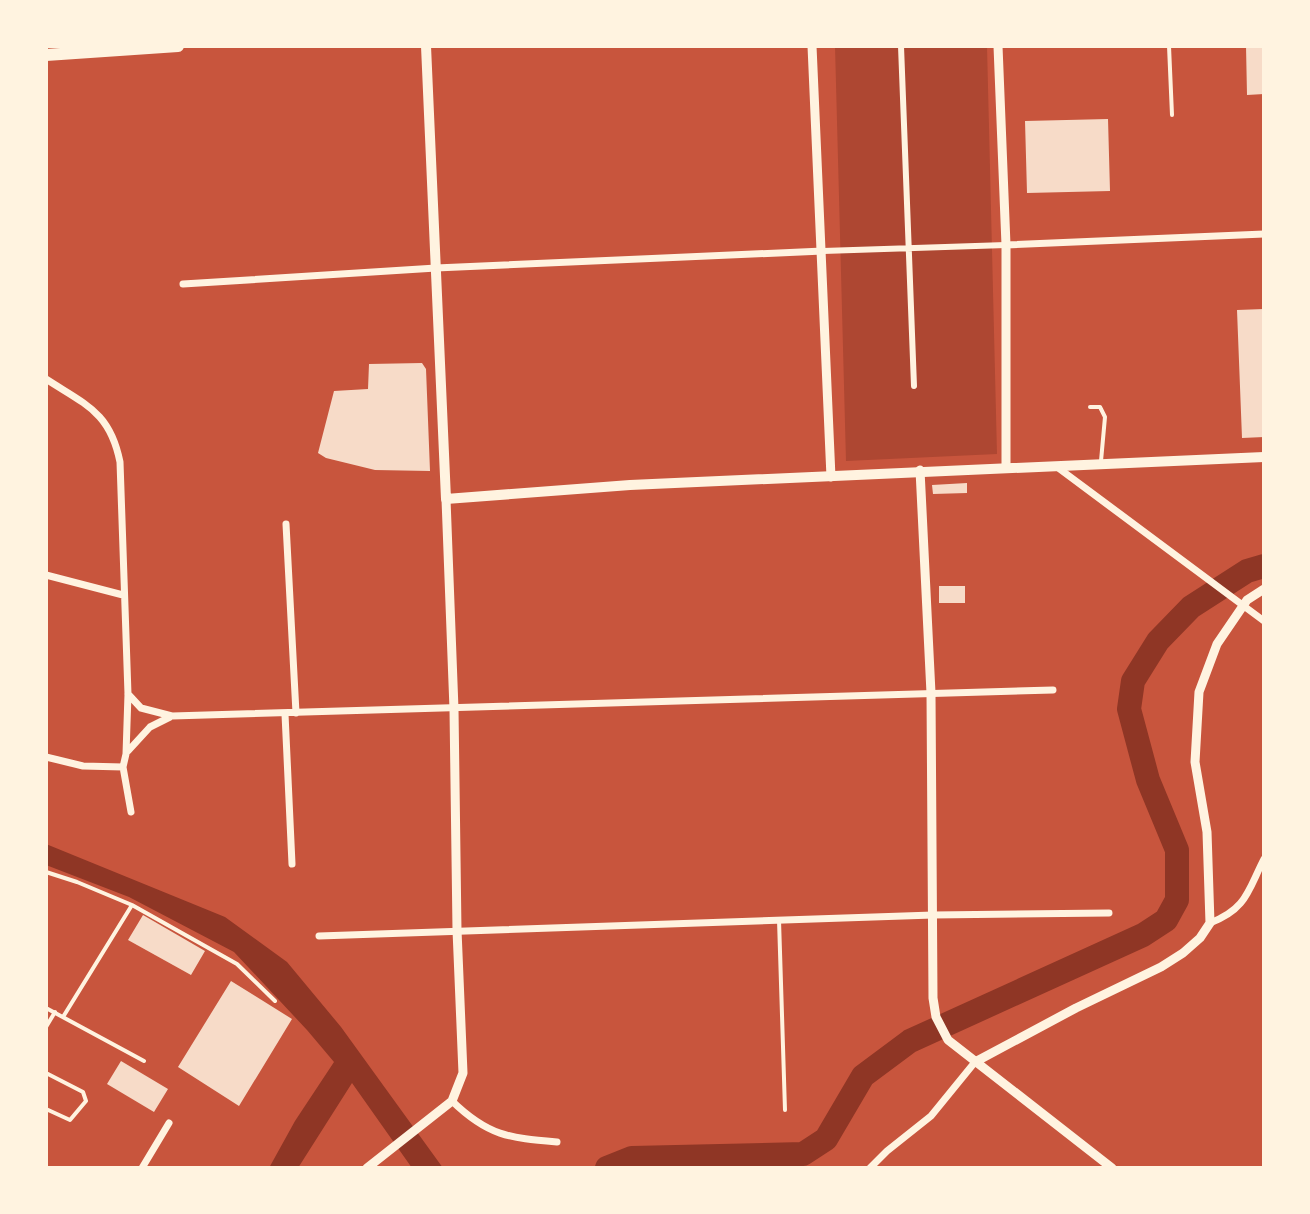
<svg xmlns="http://www.w3.org/2000/svg" width="1310" height="1214" font-family="'DejaVu Sans',sans-serif">
<style>
.green{fill:#ae4732}
.water{fill:#8f3625}
.lines{fill:none;stroke-linecap:round;stroke-linejoin:round}
.river{stroke:#8f3625;stroke-width:24}
.building{fill:#f7dbc8}
.service{stroke:#fff3e0;stroke-width:4}
.pedestrian{stroke:#fff3e0;stroke-width:6}
.minor{stroke:#fff3e0;stroke-width:7}
.tertiary{stroke:#fff3e0;stroke-width:9}
.secondary{stroke:#fff3e0;stroke-width:10}
.primary{stroke:#fff3e0;stroke-width:12}
</style>
<rect width="100%" height="100%" fill="#c8553d"/>
<path class="green" d="M 835,46 L 987,46 L 997,454 L 846,461 Z"/>
<path class="water" d="M 46,844 L 225,917 L 287,962 L 341,1027 L 443,1168 L 412,1168 L 352,1083 L 298,1168 L 269,1168 L 295,1121 L 334,1062 L 307,1030 L 234,952 L 129,897 L 46,865 Z"/>
<g class="lines">
<path class="river" d="M 607,1168 L 632,1158 L 803,1154 L 826,1139 L 863,1076 L 910,1041 L 1143,935 L 1166,920 L 1177,900 L 1177,850 L 1148,780 L 1129,709 L 1133,681 L 1158,641 L 1191,607 L 1247,571 L 1264,566"/>
</g>
<path class="building" d="M 1246,46 L 1264,46 L 1264,94 L 1247,95 Z
M 1108,119 L 1110,191 L 1027,193 L 1025,121 Z
M 1264,309 L 1264,437 L 1242,438 L 1237,310 Z
M 422,363 L 426,369 L 430,471 L 375,470 L 326,458 L 318,453 L 334,391 L 368,389 L 369,364 Z
M 967,483 L 967,493 L 933,494 L 932,485 Z
M 939,586 L 965,586 L 965,603 L 939,603 Z
M 143,915 L 205,951 L 191,975 L 128,940 Z
M 231,981 L 292,1019 L 239,1106 L 178,1067 Z
M 121,1061 L 168,1089 L 154,1112 L 107,1084 Z"/>
<g class="lines">
<path class="service" d="M 1169,46 L 1172,115
M 1090,407 L 1100,407 L 1105,417 L 1101,461
M 46,872 L 77,882 L 132,905 L 63,1017
M 132,905 L 237,964 L 275,1001
M 779,920 L 785,1110
M 46,1008 L 144,1061
M 46,1027 L 55,1012
M 46,1073 L 83,1092 L 86,1101 L 70,1120 L 46,1109"/>
<path class="pedestrian" d="M 901,46 L 914,386
M 823,251 L 1006,245"/>
<path class="minor" d="M 1006,245 L 1264,234
M 183,284 L 436,268 L 823,251
M 46,379 C 86,405 110,412 120,462 L 128,694 L 126,754 L 123,767 L 83,766 L 46,757
M 1057,467 L 1264,621
M 286,524 L 296,713
M 46,575 L 123,595
M 128,694 L 141,708 L 172,716 L 1053,690
M 285,714 L 292,864
M 128,751 L 150,727 L 170,717
M 123,767 L 131,812
M 1210,923 C 1247,909 1248,890 1264,859
M 319,936 L 933,915 L 1109,913
M 452,1101 C 488,1136 509,1138 557,1142
M 142,1168 L 169,1123
M 870,1168 L 887,1151 L 931,1116 L 975,1062"/>
<path class="tertiary" d="M 812,46 L 831,477
M 998,46 L 1006,245 L 1006,467
M 920,470 L 931,693 L 933,998 L 936,1017 L 948,1040 L 1112,1168
M 975,1062 L 1076,1008 L 1161,967 L 1183,953 L 1200,938 L 1210,923 L 1207,832 L 1195,762 L 1199,692 L 1217,644 L 1247,600 L 1264,589
M 367,1168 L 452,1101 L 463,1073 L 457,930 L 454,709 L 446,499"/>
<path class="secondary" d="M 426,46 L 446,499 L 630,485 L 1264,457"/>
<path class="primary" d="M 46,55 L 178,46"/>
</g>
<rect width="1310" height="1214" fill="none" stroke="#fff3e0" stroke-width="96"/>
</svg>
